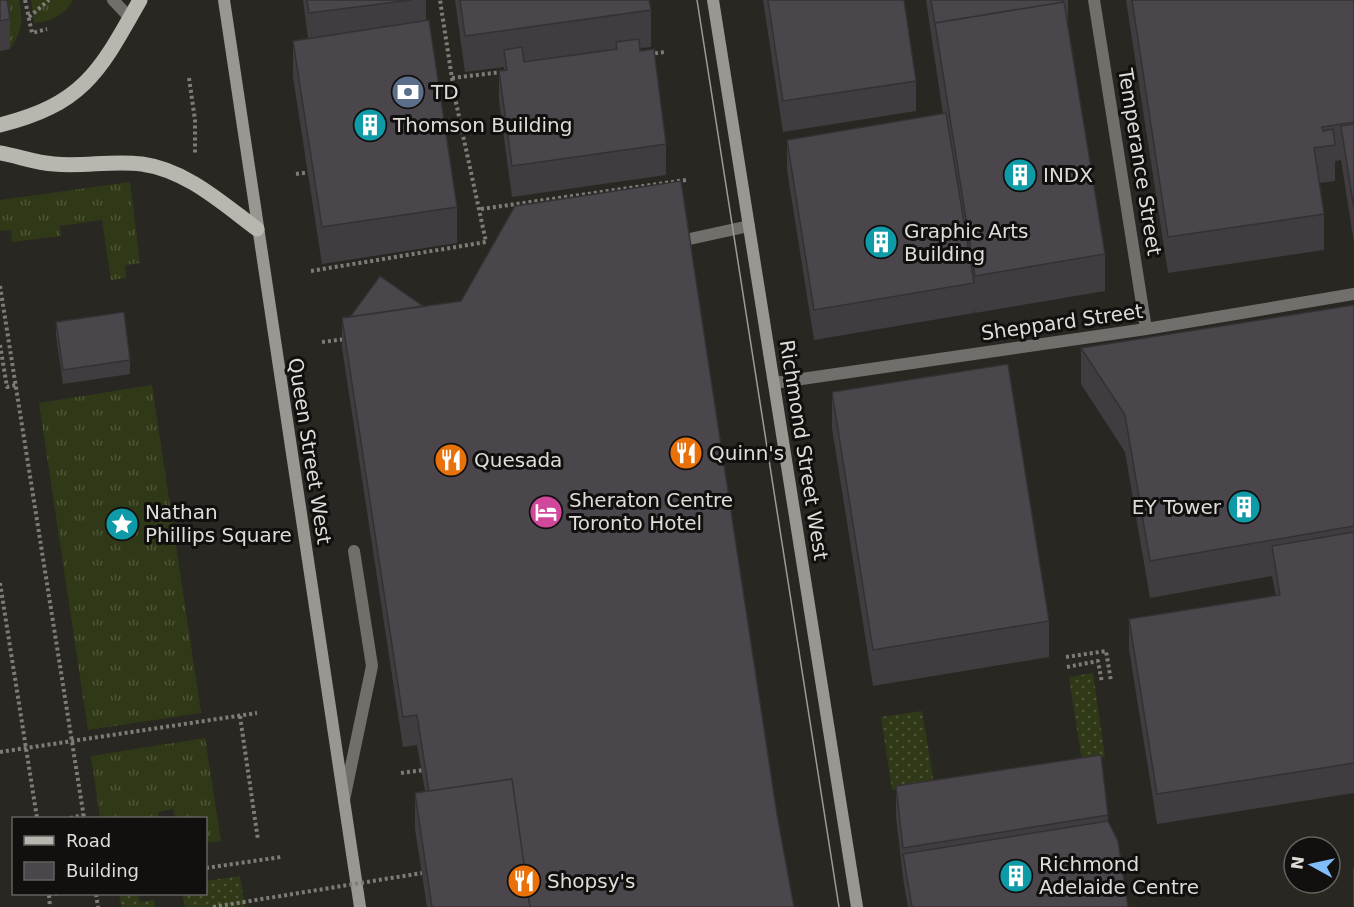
<svg xmlns="http://www.w3.org/2000/svg" width="1354" height="907" font-family="'DejaVu Sans',sans-serif">
<style>
.grass{fill:url(#grass-tufts)}
.garden{fill:url(#garden-dots)}
.lines{fill:none;stroke-linecap:round;stroke-linejoin:round}
.path{stroke:#7e7c77;stroke-width:4;stroke-dasharray:3 3;stroke-linecap:butt}
.service{stroke:#706f6b;stroke-width:12}
.minor{stroke:#706f6b;stroke-width:12}
.secondary{stroke:#999792;stroke-width:12}
.primary{stroke:#b9b6b0;stroke-width:15}
.tram{stroke:#9d9b97;stroke-width:1.5}
.path-bridge{stroke:#7e7c77;stroke-width:4;stroke-dasharray:3 3;stroke-linecap:butt}
.wall{fill:#403c40}
.building{fill:#4b464b;stroke:#343134;stroke-width:1.5}
.labels{text-anchor:middle;stroke-width:6;stroke-linejoin:round;paint-order:stroke}
.poi-label{font-size:20px;fill:#deddd9;stroke:#11100e;text-anchor:start}
.street-label{font-size:20px;fill:#deddd9;stroke:#11100e}
</style>
<defs>
<pattern id="grass-tufts" width="24" height="20" patternUnits="userSpaceOnUse" patternTransform="scale(1.5)"><rect width="24" height="20" fill="#303917"/><path d="M3 7l-1-3M5 7V3M7 7l1-3M15 17l-1-3M17 17v-4M19 17l1-3" fill="none" stroke="#4e5538"/></pattern>
<pattern id="garden-dots" width="8" height="8" patternUnits="userSpaceOnUse" patternTransform="scale(1.5)"><rect width="8" height="8" fill="#303917"/><path d="M2 2h.1M6 6h.1" fill="none" stroke="#4e5538" stroke-width="1.8" stroke-linecap="round"/></pattern>
</defs>
<rect width="100%" height="100%" fill="#292721"/>
<path class="grass" d="M 2,0 L 19,0 C 23,20 22,33 10,49 Z
M 31,0 L 73,0 C 65,15 51,22 34,23 Z
M 130,182 L 140,263 L 125,265 L 126,278 L 111,280 L 102,220 L 60,226 L 61,236 L 12,242 L 11,230 L 0,231 L 0,200 Z
M 152,385 L 201,713 L 88,730 L 39,403 Z
M 205,738 L 221,841 L 206,843 L 206,818 L 175,818 L 173,809 L 158,812 L 159,818 L 100,818 L 91,756 Z"/>
<path class="garden" d="M 1093,673 L 1105,757 L 1082,761 L 1069,677 Z
M 922,711 L 934,783 L 892,790 L 881,717 Z
M 240,876 L 245,907 L 185,907 L 182,894 L 206,894 L 206,881 Z
M 119,894 L 138,894 L 140,902 L 154,900 L 155,907 L 121,907 Z"/>
<g class="lines">
<path class="path" d="M 25,0 L 32,33 L 47,29
M 29,17 L 49,0
M 649,54 L 665,52
M 189,78 L 195,120 L 195,155
M 452,78 L 502,72
M 296,174 L 311,172
M 481,209 L 686,180
M 311,271 L 486,242 L 455,98 L 440,0
M 322,342 L 346,339
M 0,345 L 7,387 L 16,385
M 0,583 L 37,818
M 1066,657 L 1106,651 L 1111,681
M 1067,667 L 1098,661 L 1102,683
M 240,716 L 258,840
M 0,752 L 257,713
M 401,773 L 424,770
M 70,818 L 83,815
M 206,868 L 281,857
M 49,894 L 57,894
M 96,894 L 98,907
M 49,895 L 50,907"/>
<path class="service" d="M 113,0 L 130,18
M 685,240 L 749,226
M 344,800 L 372,666 L 354,551"/>
<path class="minor" d="M 1094,0 L 1146,329
M 774,383 L 1146,329 L 1354,294"/>
<path class="secondary" d="M 224,0 L 360,907
M 713,0 L 857,907"/>
<path class="primary" d="M 0,125 C 84,104 100,71 140,0
M 0,153 C 18,156 36,163 54,164 C 83,167 112,160 142,164 C 186,170 222,203 257,229"/>
<path class="tram" d="M 697,0 L 839,907"/>
<path class="path-bridge" d="M 0,286 L 84,818
M 213,907 L 422,873"/>
</g>
<path class="wall" d="M 0,0 L 10,19 L 10,49 L 0,51 Z
M 303,0 L 426,0 L 426,20 L 457,207 L 457,243 L 322,264 L 293,77 L 293,41 L 308,38 Z
M 455,0 L 649,0 L 651,10 L 651,47 L 640,48 L 666,144 L 666,175 L 512,197 L 499,101 L 499,71 L 504,70 L 504,67 L 465,72 Z
M 763,0 L 904,0 L 916,81 L 916,111 L 783,132 Z
M 926,0 L 1068,0 L 1068,23 L 1067,23 L 1105,254 L 1105,291 L 975,313 L 974,308 L 974,313 L 814,340 L 787,170 L 787,140 L 943,114 Z
M 1126,0 L 1354,0 L 1354,243 L 1341,160 L 1335,161 L 1335,181 L 1319,183 L 1324,214 L 1324,250 L 1168,273 Z
M 1354,305 L 1354,793 L 1157,824 L 1129,649 L 1129,619 L 1276,596 L 1272,576 L 1150,598 L 1125,452 L 1081,384 L 1081,348 Z
M 342,318 L 777,814 L 794,907 L 427,907 L 415,829 L 415,793 L 425,791 L 417,745 L 403,747 L 342,348 Z
M 56,322 L 130,360 L 130,374 L 63,384 L 56,336 Z
M 832,392 L 1049,621 L 1049,657 L 873,686 L 832,428 Z
M 896,786 L 1108,815 L 1108,821 L 1128,907 L 908,907 L 903,878 L 896,816 Z
M 1353,868 L 1354,868 L 1354,907 L 1353,905 Z"/>
<path class="building" d="M 0,0 L 7,0 L 10,19 L 0,21 Z
M 307,0 L 411,0 L 309,13 Z
M 460,0 L 649,0 L 651,10 L 465,36 Z
M 768,0 L 904,0 L 916,81 L 783,101 Z
M 931,0 L 1063,0 L 1063,2 L 935,23 L 935,25 Z
M 1132,0 L 1354,0 L 1354,122 L 1322,127 L 1323,131 L 1333,129 L 1335,145 L 1314,148 L 1324,214 L 1168,237 Z
M 1064,2 L 1105,254 L 975,276 L 935,23 Z
M 429,20 L 457,207 L 322,227 L 293,41 Z
M 639,39 L 640,51 L 654,49 L 666,144 L 512,166 L 499,71 L 507,70 L 504,50 L 522,47 L 524,62 L 617,49 L 616,42 Z
M 946,113 L 974,283 L 814,310 L 787,140 Z
M 1354,124 L 1354,209 L 1341,126 Z
M 681,181 L 777,814 L 794,907 L 530,907 L 512,779 L 429,791 L 417,715 L 403,717 L 342,318 L 461,301 L 515,206 Z
M 380,276 L 423,306 L 350,317 Z
M 1354,305 L 1354,526 L 1150,561 L 1125,415 L 1081,348 Z
M 124,312 L 130,360 L 63,370 L 56,322 Z
M 1008,364 L 1049,621 L 873,650 L 832,392 Z
M 1354,532 L 1354,763 L 1157,794 L 1129,619 L 1280,595 L 1272,546 Z
M 1101,755 L 1108,815 L 903,848 L 896,786 Z
M 512,779 L 530,907 L 432,907 L 415,793 Z
M 1108,821 L 1118,841 L 1128,907 L 912,907 L 903,854 Z"/>
<defs>
<symbol id="bank-disc" viewBox="-11 -11 22 22"><circle r="9.5" fill="#5c6f8a" stroke="#11100e"/><path d="M-6-4H6V4H-6ZM0-2.3a2.3 2.3 0 1 0 0 4.6a2.3 2.3 0 1 0 0-4.6Z" fill="#fff"/></symbol>
<symbol id="building-disc" viewBox="-11 -11 22 22"><circle r="9.5" fill="#0f9aa8" stroke="#11100e"/><path d="M-4-6H4V6H1V3H-1V6H-4ZM-2.5-4.3h1.7v1.8h-1.7ZM.8-4.3h1.7v1.8H.8ZM-2.5-1h1.7V.8h-1.7ZM.8-1h1.7V.8H.8Z" fill="#fff"/></symbol>
<symbol id="restaurant-disc" viewBox="-11 -11 22 22"><circle r="9.5" fill="#e8710a" stroke="#11100e"/><path d="M-5-6h1v4h1v-4h1v4h1v-4h1v5L-1.5 .5V6h-2V.5L-5-1ZM5-6V6H3V1.5H1.5Q1.5-4 5-6Z" fill="#fff"/></symbol>
<symbol id="hotel-disc" viewBox="-11 -11 22 22"><circle r="9.5" fill="#d1479c" stroke="#11100e"/><path d="M-6-4.5h1.5V1H6V5H4.5V3h-9V5H-6ZM-4 0a1.8 1.8 0 1 1 3.6 0ZM.5 0V-2.5h3Q6-2.5 6 0Z" fill="#fff"/></symbol>
<symbol id="sight-disc" viewBox="-11 -11 22 22"><circle r="9.5" fill="#0f9aa8" stroke="#11100e"/><path d="M0-6L1.8-2.2L6-1.7L2.9 1.2L3.7 5.4L0 3.3L-3.7 5.4L-2.9 1.2L-6-1.7L-1.8-2.2Z" fill="#fff"/></symbol>
</defs>
<g fill-rule="evenodd">
<use href="#bank-disc" x="389" y="73" width="38" height="38"/>
<use href="#building-disc" x="351" y="106" width="38" height="38"/>
<use href="#building-disc" x="1001" y="156" width="38" height="38"/>
<use href="#building-disc" x="862" y="223" width="38" height="38"/>
<use href="#restaurant-disc" x="667" y="434" width="38" height="38"/>
<use href="#restaurant-disc" x="432" y="441" width="38" height="38"/>
<use href="#building-disc" x="1225" y="488" width="38" height="38"/>
<use href="#hotel-disc" x="527" y="493" width="38" height="38"/>
<use href="#sight-disc" x="103" y="505" width="38" height="38"/>
<use href="#building-disc" x="997" y="857" width="38" height="38"/>
<use href="#restaurant-disc" x="505" y="862" width="38" height="38"/>
</g>
<g class="labels">
<g class="poi-label">
<text x="431" y="99">TD</text>
<text x="393" y="132">Thomson Building</text>
<text x="1043" y="182">INDX</text>
<text x="904" y="238">Graphic Arts<tspan x="904" dy="23">Building</tspan></text>
<text x="709" y="460">Quinn's</text>
<text x="474" y="467">Quesada</text>
<text x="569" y="507">Sheraton Centre<tspan x="569" dy="23">Toronto Hotel</tspan></text>
<text x="1221" y="514" text-anchor="end">EY Tower</text>
<text x="145" y="519">Nathan<tspan x="145" dy="23">Phillips Square</tspan></text>
<text x="1039" y="871">Richmond<tspan x="1039" dy="23">Adelaide Centre</tspan></text>
<text x="547" y="888">Shopsy's</text>
</g>
<g class="street-label">
<text transform="translate(1140 162) rotate(81)" y="7">Temperance Street</text>
<text transform="translate(1062 322) rotate(-8)" y="7">Sheppard Street</text>
<text transform="translate(804 450) rotate(81)" y="7">Richmond Street West</text>
<text transform="translate(310 451) rotate(81)" y="7">Queen Street West</text>
</g>
</g>
<rect x="12" y="817" width="195" height="78" fill="#11100e" stroke="#63625f" stroke-width="1.5"/>
<rect x="24" y="836" width="30" height="9" fill="#b9b6b0" stroke="#63625f" stroke-width="1.5"/>
<text x="66" y="847" font-size="18" fill="#deddd9">Road</text>
<rect x="24" y="862" width="30" height="18" fill="#4b464b" stroke="#63625f" stroke-width="1.5"/>
<text x="66" y="877" font-size="18" fill="#deddd9">Building</text>
<g transform="translate(1312 865) rotate(278)"><circle r="28" fill="#11100e" stroke="#63625f" stroke-width="1.5"/>
<path d="M0-4.5L10 22L0 15L-10 22Z" fill="#80bdfa"/>
<text y="-9" font-size="16" font-weight="bold" text-anchor="middle" fill="#deddd9">N</text>
</g>
</svg>
